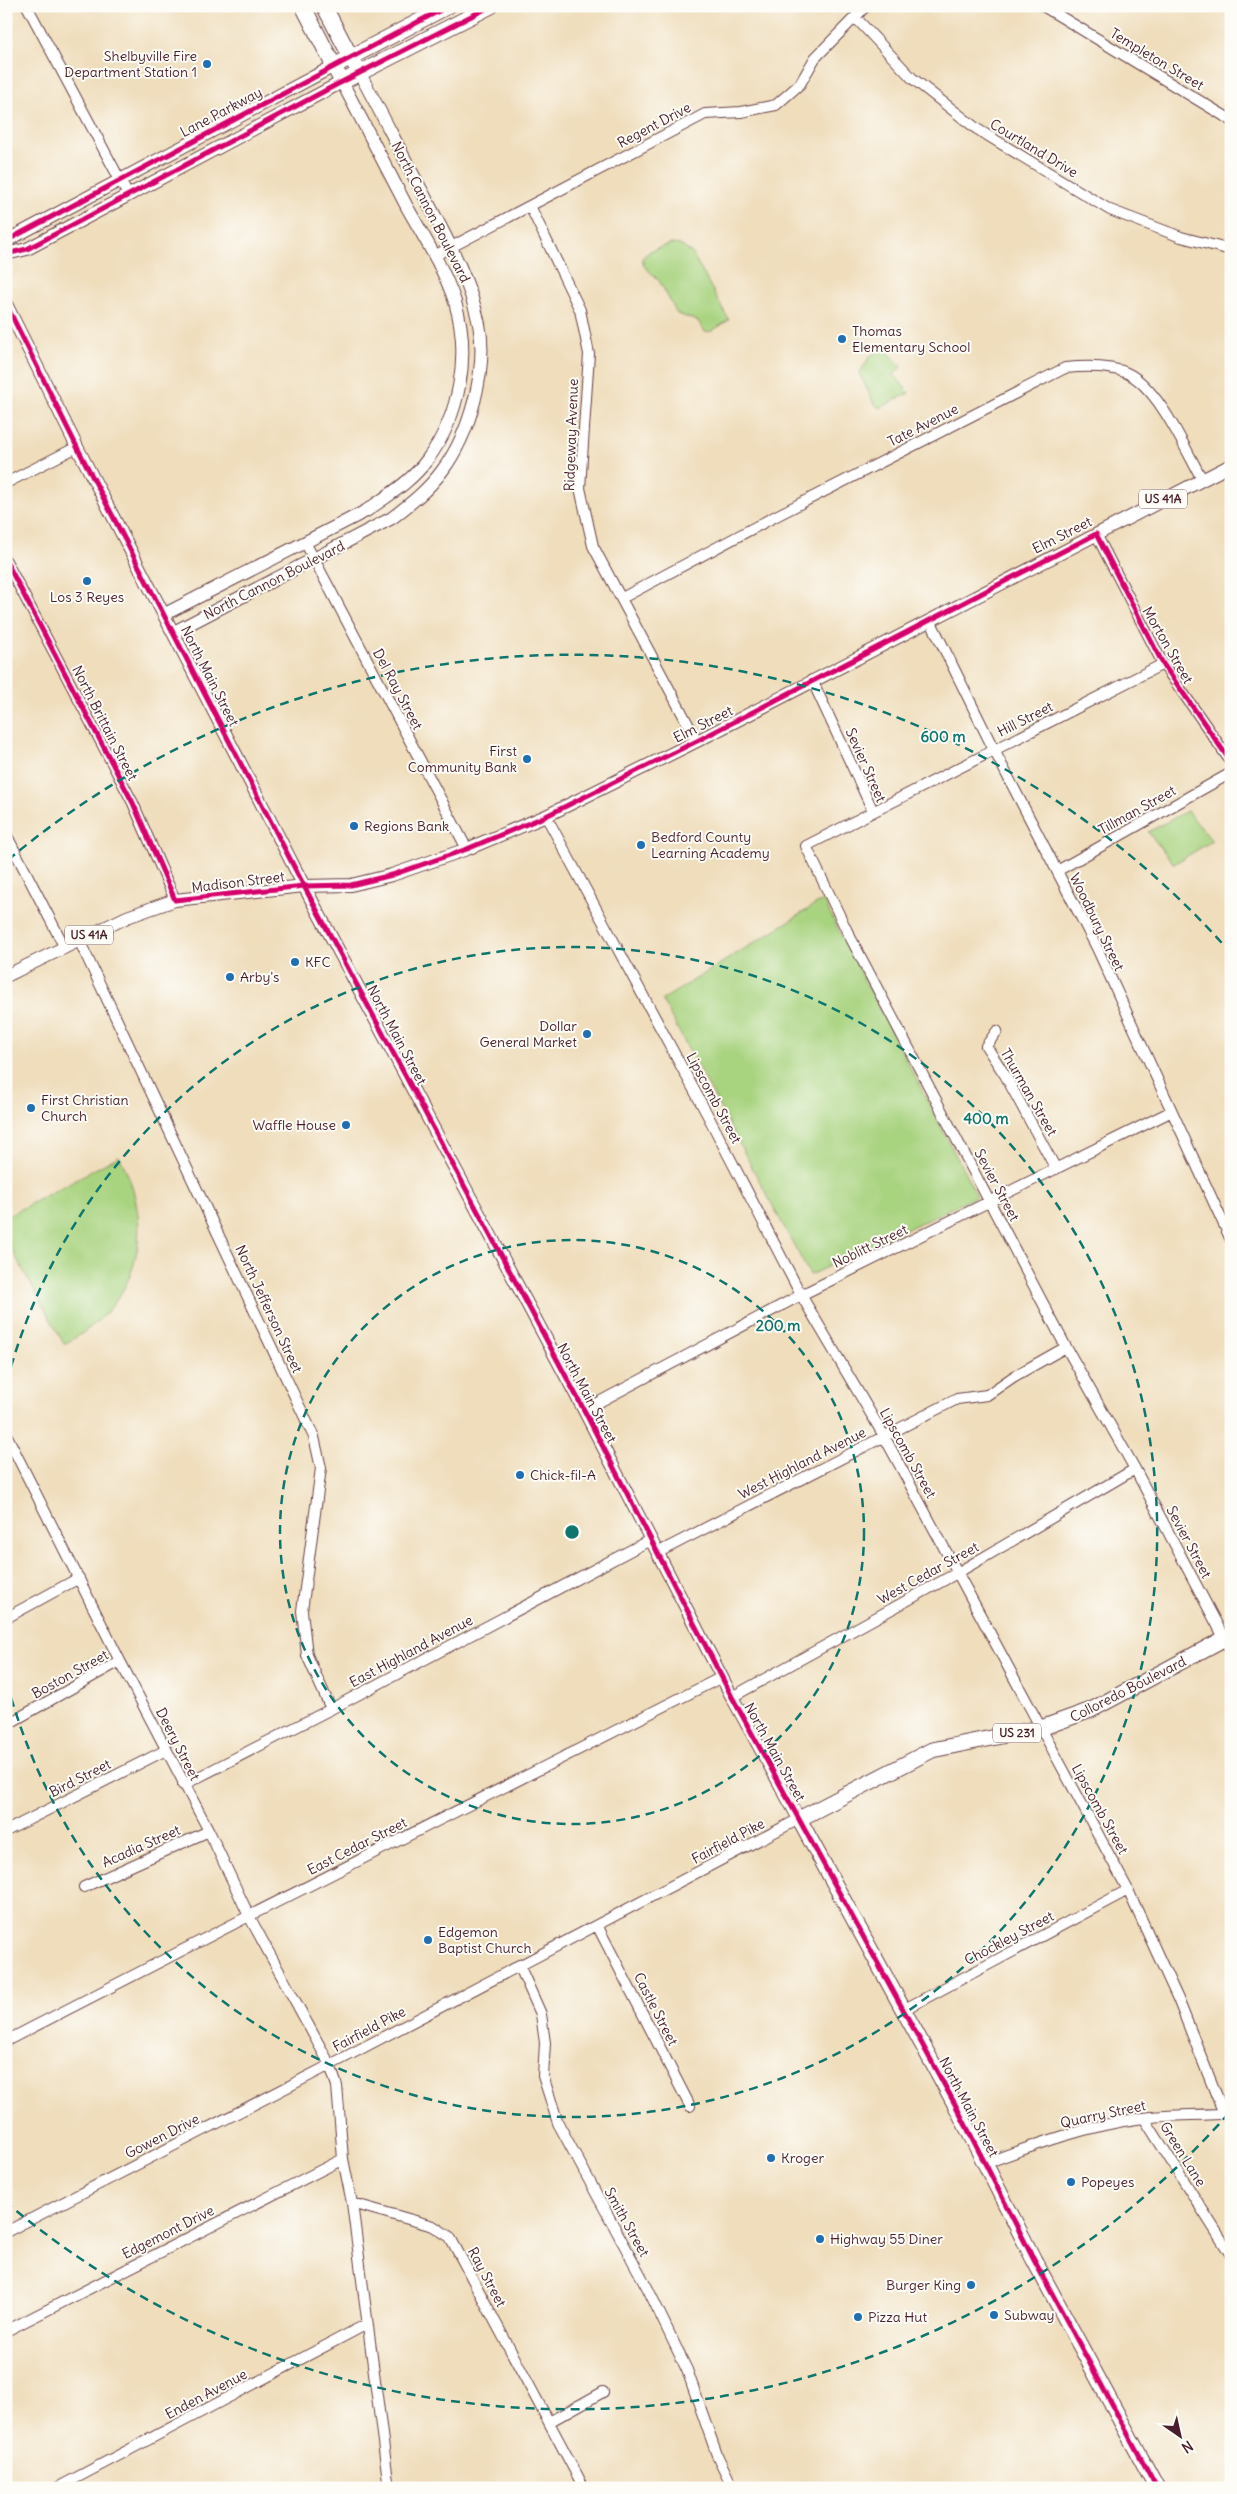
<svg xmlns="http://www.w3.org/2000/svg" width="1237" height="2494" font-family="Delius,sans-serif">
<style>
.green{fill:#a8d37f;stroke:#797955}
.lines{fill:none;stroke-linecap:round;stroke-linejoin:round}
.minor-casing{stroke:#633c41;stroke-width:12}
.major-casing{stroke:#633c41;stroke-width:14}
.highway-casing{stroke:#633c41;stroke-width:17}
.minor{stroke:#fff;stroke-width:10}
.major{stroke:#fff;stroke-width:12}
.highway{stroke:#fff;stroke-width:15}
.cycleway-casing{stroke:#fdfcf7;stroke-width:8}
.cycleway{stroke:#d6006c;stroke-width:5}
.ring{fill:none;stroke:#0f766e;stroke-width:2.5;stroke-dasharray:9 6}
.poi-dot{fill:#1f6fb2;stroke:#fdfcf7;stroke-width:2}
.labels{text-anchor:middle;stroke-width:4;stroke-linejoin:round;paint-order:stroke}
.shield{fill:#fdfcf7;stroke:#806168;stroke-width:1}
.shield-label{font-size:12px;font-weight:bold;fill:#4a1f2b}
.poi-label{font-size:14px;fill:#4a1f2b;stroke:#fdfcf7;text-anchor:start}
.street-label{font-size:14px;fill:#4a1f2b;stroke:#fdfcf7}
.centre{fill:#0f766e;stroke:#fdfcf7;stroke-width:2.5}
.ring-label{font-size:15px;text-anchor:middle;font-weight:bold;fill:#0f766e;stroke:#fdfcf7;stroke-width:4;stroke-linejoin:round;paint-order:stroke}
</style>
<rect width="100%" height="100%" fill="#fdfcf7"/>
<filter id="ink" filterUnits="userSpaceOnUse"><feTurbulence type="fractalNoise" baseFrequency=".02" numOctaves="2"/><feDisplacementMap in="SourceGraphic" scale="10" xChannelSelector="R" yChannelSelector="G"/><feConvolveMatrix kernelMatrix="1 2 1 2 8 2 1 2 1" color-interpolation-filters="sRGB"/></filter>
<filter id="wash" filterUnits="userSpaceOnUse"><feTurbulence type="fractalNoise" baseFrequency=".0096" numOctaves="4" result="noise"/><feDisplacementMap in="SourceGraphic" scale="20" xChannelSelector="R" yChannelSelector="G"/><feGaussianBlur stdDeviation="1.12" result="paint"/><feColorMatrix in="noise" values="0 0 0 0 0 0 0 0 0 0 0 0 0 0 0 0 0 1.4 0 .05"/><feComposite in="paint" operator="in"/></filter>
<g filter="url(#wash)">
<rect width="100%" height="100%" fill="#efddbb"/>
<path class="green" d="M 671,244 L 680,245 L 692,253 L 729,320 L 712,331 L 705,332 L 698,321 L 677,314 L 660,282 L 644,266 L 642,258 L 650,251 Z
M 884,348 L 902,367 L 894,374 L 909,393 L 880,408 L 874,404 L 859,373 L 868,360 L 868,357 Z
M 1187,811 L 1212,841 L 1174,864 L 1148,832 Z
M 823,900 L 977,1196 L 810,1275 L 662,1000 Z
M 119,1156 C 158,1228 139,1306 64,1344 L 6,1239 L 6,1217 Z"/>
</g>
<g filter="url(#ink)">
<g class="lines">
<defs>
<path id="minor" d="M 27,6 L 128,195
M 1043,6 L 1231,120
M 855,17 L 912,78 L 977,129 L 1110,210 L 1181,237 L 1231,250
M 530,206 L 580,310 L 589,354 L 580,488 L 593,546 L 697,741
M 434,256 L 705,114 L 741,112 L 776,105 L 800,84 L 815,58 L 866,6
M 6,483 L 77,447
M 1096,534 L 1163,664 L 1231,762
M 305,542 L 467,849
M 6,561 L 133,803 L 175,900
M 622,598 L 776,516 L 1065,368 C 1085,366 1109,365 1127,373 C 1159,388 1185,449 1202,479
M 930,620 L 994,750 L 1097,948 L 1231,1240
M 1163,664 L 806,846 L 847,931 L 1066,1347 L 1135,1469 L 1231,1651
M 812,680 L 873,811
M 546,816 L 707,1114 L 801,1295 L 884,1436 L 1128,1890 L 1178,1999 L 1224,2114
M 6,834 L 65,948
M 1057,871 L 1231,773
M 79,940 L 314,1437 L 321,1468 L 302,1611 L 307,1655 L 331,1709
M 997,1031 L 986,1046 L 1005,1075 L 1056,1169
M 584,1410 L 801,1295 L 1170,1112
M 6,1434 L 120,1661 L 209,1831 L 249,1916 L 330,2065 L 6,2232
M 657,1553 L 957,1399 L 987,1395 L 1013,1377 L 1066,1347
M 6,1618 L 79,1578
M 732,1697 L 957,1573 L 1135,1469
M 6,1725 L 120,1661
M 183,1785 L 331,1709 L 650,1540
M 6,1831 L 166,1750
M 84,1887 L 209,1831
M 597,1925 L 690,2106
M 519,1965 L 541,2014 L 545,2043 L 543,2076 L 558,2123 L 648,2289 L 687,2370 L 717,2455 L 733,2488
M 903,2010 L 1128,1890
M 6,2041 L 249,1916 L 722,1677
M 1144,2118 L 1231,2255
M 986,2163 C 1037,2144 1089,2125 1143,2118 C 1172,2114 1202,2116 1231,2113
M 352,2203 L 433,2226 L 450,2237 L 584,2488
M 6,2331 L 343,2159
M 549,2422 L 603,2392
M 57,2488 L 367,2324
M 389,2488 L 352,2203 L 343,2159 L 337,2086 L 330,2065 L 799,1819"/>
<path id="major" d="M 6,241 L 334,66
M 6,254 L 27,249 L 342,82 C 364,124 385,165 407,207 C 424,237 444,269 455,302 C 471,355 460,416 427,460 C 411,482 387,496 366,511 L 165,614
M 6,304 L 76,445 L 304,886 L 584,1410 L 732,1697 L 799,1819
M 174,632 L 392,518 C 410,504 428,490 442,471 C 470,434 488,369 479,324 C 469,277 445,236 424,195 C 402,155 382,114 360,74
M 6,976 L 127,917 L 175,900 L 304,886 L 351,885 L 392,875 L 467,849 L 546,816 L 697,741 L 1231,465"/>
<path id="highway" d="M 303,6 L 342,82 L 491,6
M 324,6 L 355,65
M 334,66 L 448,6
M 1157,2488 L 1034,2260 L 956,2106 L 799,1819 L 932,1750 L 1041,1728 L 1091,1710 L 1231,1635"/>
</defs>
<use href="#minor" class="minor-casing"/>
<use href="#major" class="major-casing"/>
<use href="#highway" class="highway-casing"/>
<use href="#minor" class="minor"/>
<use href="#major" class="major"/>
<use href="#highway" class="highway"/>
<defs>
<path id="cycleway" d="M 6,241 L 448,6
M 6,254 L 27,249 L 334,86 L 491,6
M 6,304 L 76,445 L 304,886 L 584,1410 L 732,1697 L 956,2106 L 1034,2260 L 1157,2488
M 6,561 L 133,803 L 175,900 L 304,886 L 351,885 L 392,875 L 467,849 L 546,816 L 697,741 L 1096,534 L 1163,664 L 1231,762"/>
</defs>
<use href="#cycleway" class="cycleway-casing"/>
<use href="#cycleway" class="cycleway"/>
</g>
</g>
<g class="ring">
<circle cx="572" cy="1532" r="292"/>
<path d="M7 1381A585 585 0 1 1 7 1683"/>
<path d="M1229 2113A877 877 0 0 1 8 2204M8 860A877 877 0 0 1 1229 951"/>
</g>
<g class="poi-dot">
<circle cx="207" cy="64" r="5"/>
<circle cx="842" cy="339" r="5"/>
<circle cx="87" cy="581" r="5"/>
<circle cx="527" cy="759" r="5"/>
<circle cx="354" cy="826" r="5"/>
<circle cx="641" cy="845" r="5"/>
<circle cx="295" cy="962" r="5"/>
<circle cx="230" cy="977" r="5"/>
<circle cx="587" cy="1034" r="5"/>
<circle cx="31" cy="1108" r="5"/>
<circle cx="346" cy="1125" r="5"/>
<circle cx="520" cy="1475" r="5"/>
<circle cx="428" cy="1940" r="5"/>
<circle cx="771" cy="2158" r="5"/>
<circle cx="1071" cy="2182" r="5"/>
<circle cx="820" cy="2239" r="5"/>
<circle cx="971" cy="2285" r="5"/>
<circle cx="994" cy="2315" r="5"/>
<circle cx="858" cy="2317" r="5"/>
</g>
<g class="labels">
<g class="shield">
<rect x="1139" y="489.5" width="48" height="19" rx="4"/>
<rect x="65" y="925.5" width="48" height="19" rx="4"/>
<rect x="993" y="1723.5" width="48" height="19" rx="4"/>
</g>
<g class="shield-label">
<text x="1163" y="503">US 41A</text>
<text x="89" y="939">US 41A</text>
<text x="1017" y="1737">US 231</text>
</g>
<g class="poi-label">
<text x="197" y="61" text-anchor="end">Shelbyville Fire<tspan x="197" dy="16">Department Station 1</tspan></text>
<text x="852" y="336">Thomas<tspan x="852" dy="16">Elementary School</tspan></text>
<text x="87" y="602" text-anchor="middle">Los 3 Reyes</text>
<text x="517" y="756" text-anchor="end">First<tspan x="517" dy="16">Community Bank</tspan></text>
<text x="364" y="831">Regions Bank</text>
<text x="651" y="842">Bedford County<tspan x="651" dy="16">Learning Academy</tspan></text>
<text x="305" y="967">KFC</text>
<text x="240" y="982">Arby's</text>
<text x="577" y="1031" text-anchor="end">Dollar<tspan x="577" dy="16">General Market</tspan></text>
<text x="41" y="1105">First Christian<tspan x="41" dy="16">Church</tspan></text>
<text x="336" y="1130" text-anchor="end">Waffle House</text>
<text x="530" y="1480">Chick-fil-A</text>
<text x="438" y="1937">Edgemon<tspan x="438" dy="16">Baptist Church</tspan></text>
<text x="781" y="2163">Kroger</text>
<text x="1081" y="2187">Popeyes</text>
<text x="830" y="2244">Highway 55 Diner</text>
<text x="961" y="2290" text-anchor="end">Burger King</text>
<text x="1004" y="2320">Subway</text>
<text x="868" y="2322">Pizza Hut</text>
</g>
<g class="street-label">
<text transform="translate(1157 59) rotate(31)" y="5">Templeton Street</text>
<text transform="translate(221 112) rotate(-28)" y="5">Lane Parkway</text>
<text transform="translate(654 125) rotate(-28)" y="5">Regent Drive</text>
<text transform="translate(1034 148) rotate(31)" y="5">Courtland Drive</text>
<text transform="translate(431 212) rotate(63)" y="5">North Cannon Boulevard</text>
<text transform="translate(923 425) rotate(-27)" y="5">Tate Avenue</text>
<text transform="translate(571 435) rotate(-88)" y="5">Ridgeway Avenue</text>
<text transform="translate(1062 535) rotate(-27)" y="5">Elm Street</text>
<text transform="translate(274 580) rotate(-27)" y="5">North Cannon Boulevard</text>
<text transform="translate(1168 645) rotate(60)" y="5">Morton Street</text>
<text transform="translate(210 676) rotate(63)" y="5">North Main Street</text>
<text transform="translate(398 689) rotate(62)" y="5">Del Ray Street</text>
<text transform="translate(1025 719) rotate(-27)" y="5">Hill Street</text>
<text transform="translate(105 723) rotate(63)" y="5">North Brittain Street</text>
<text transform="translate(703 724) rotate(-27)" y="5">Elm Street</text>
<text transform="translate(866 765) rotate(66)" y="5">Sevier Street</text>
<text transform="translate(1137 810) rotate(-29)" y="5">Tillman Street</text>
<text transform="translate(238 882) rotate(-7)" y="5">Madison Street</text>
<text transform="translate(1097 922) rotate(64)" y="5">Woodbury Street</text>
<text transform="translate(397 1035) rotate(62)" y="5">North Main Street</text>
<text transform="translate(1029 1092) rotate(60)" y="5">Thurman Street</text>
<text transform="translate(714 1098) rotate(62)" y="5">Lipscomb Street</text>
<text transform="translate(997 1185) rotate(62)" y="5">Sevier Street</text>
<text transform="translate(870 1246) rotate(-26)" y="5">Noblitt Street</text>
<text transform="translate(269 1309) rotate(65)" y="5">North Jefferson Street</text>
<text transform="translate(587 1393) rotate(62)" y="5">North Main Street</text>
<text transform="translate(908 1453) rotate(61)" y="5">Lipscomb Street</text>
<text transform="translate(802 1463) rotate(-27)" y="5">West Highland Avenue</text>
<text transform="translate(1189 1542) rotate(62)" y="5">Sevier Street</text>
<text transform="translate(928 1573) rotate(-29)" y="5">West Cedar Street</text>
<text transform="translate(411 1651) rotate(-28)" y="5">East Highland Avenue</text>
<text transform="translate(70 1674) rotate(-29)" y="5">Boston Street</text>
<text transform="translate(1128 1689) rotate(-27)" y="5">Colloredo Boulevard</text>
<text transform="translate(178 1744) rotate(63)" y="5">Deery Street</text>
<text transform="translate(775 1752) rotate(61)" y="5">North Main Street</text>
<text transform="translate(80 1778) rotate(-27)" y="5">Bird Street</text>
<text transform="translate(1100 1809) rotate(61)" y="5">Lipscomb Street</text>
<text transform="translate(728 1841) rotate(-28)" y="5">Fairfield Pike</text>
<text transform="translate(141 1846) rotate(-24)" y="5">Acadia Street</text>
<text transform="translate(357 1846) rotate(-27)" y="5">East Cedar Street</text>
<text transform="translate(1009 1938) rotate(-28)" y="5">Chockley Street</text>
<text transform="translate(656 2009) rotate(63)" y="5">Castle Street</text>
<text transform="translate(369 2029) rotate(-28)" y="5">Fairfield Pike</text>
<text transform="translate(969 2107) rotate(62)" y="5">North Main Street</text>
<text transform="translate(1103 2114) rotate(-12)" y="5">Quarry Street</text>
<text transform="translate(162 2136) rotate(-27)" y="5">Gowen Drive</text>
<text transform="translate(1183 2154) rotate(58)" y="5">Green Lane</text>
<text transform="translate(627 2222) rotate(61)" y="5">Smith Street</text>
<text transform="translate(168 2232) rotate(-27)" y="5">Edgemont Drive</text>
<text transform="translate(487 2277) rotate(62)" y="5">Ray Street</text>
<text transform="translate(206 2394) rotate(-28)" y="5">Enden Avenue</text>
</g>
</g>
<circle cx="572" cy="1532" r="8" class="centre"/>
<g class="ring-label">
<text x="943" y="742">600 m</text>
<text x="986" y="1124">400 m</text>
<text x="778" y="1331">200 m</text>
</g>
<rect width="1237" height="2494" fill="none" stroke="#fdfcf7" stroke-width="25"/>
<g transform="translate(1180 2436) rotate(146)" stroke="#fdfcf7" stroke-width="4" paint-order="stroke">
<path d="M0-4L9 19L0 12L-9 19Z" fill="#4a1f2b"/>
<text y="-8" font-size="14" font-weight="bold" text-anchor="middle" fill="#4a1f2b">N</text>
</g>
</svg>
